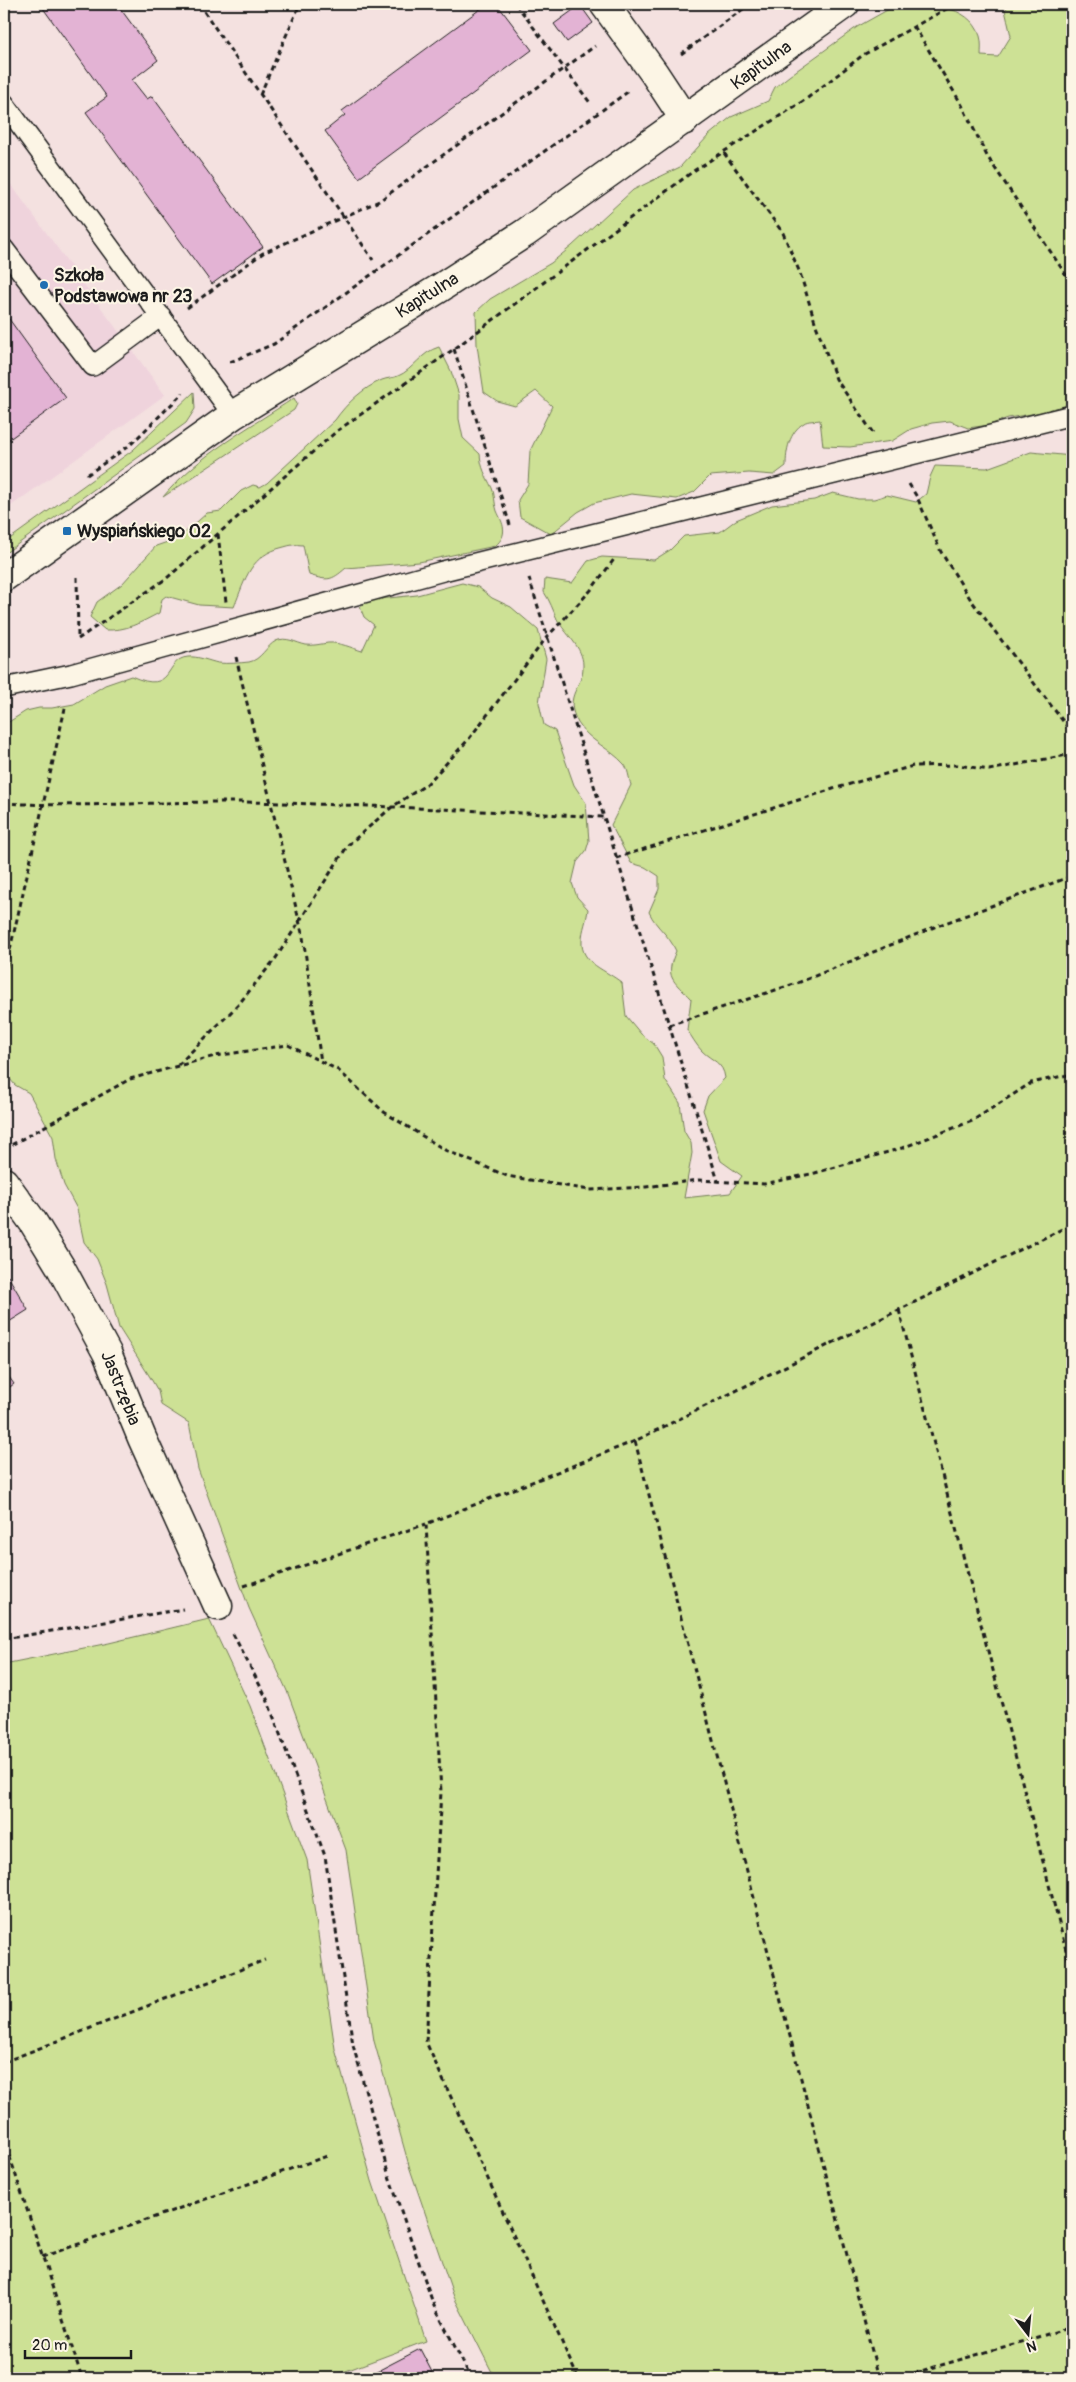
<svg xmlns="http://www.w3.org/2000/svg" width="1076" height="2382" font-family="Pangolin,sans-serif">
<style>
.built{fill:#efd3dc}
.green{fill:#cde195;stroke:#747e58}
.building{fill:#e3b3d4;stroke:#1c1c1c}
.lines{fill:none;stroke-linecap:round;stroke-linejoin:round}
.lane-casing{stroke:#1c1c1c;stroke-width:22}
.street-casing{stroke:#1c1c1c;stroke-width:31}
.secondary-casing{stroke:#1c1c1c;stroke-width:31}
.path{stroke:#1c1c1c;stroke-width:3;stroke-dasharray:5 4;stroke-linecap:butt}
.lane{stroke:#fcf5e5;stroke-width:19}
.street{stroke:#fcf5e5;stroke-width:28}
.secondary{stroke:#fcf5e5;stroke-width:28}
.poi-dot{fill:#1f6fb2;stroke:#fcf5e5;stroke-width:2}
.labels{text-anchor:middle;stroke-width:4;stroke-linejoin:round;paint-order:stroke}
.street-label{font-size:18px;fill:#1c1c1c;stroke:#fcf5e5}
.poi-label{font-size:18px;font-weight:bold;fill:#1c1c1c;stroke:#fcf5e5;text-anchor:start}
</style>
<rect width="100%" height="100%" fill="#f4e1e0"/>
<filter id="ink" filterUnits="userSpaceOnUse"><feTurbulence type="fractalNoise" baseFrequency=".02" numOctaves="2"/><feDisplacementMap in="SourceGraphic" scale="10" xChannelSelector="R" yChannelSelector="G"/><feConvolveMatrix kernelMatrix="1 2 1 2 8 2 1 2 1" color-interpolation-filters="sRGB"/></filter>
<g filter="url(#ink)">
<path class="built" d="M 4,175 L 165,395 L 4,511 Z"/>
<path class="green" d="M 898,4 C 925,4 969,3 980,36 C 982,42 981,50 981,56 L 998,57 L 1011,36 L 1005,10 L 1010,4 L 1072,4 L 1072,407 L 1008,418 L 989,425 L 968,428 L 950,421 L 932,423 L 911,429 L 892,441 L 850,447 L 823,446 L 820,420 C 816,421 808,420 804,423 C 789,432 786,451 786,466 L 774,475 L 749,473 L 710,476 L 694,492 L 677,499 L 631,494 L 594,503 L 578,512 L 551,534 L 520,517 L 518,500 L 528,484 L 530,451 L 552,406 L 536,391 L 515,406 L 497,401 L 484,392 L 477,345 L 476,312 L 490,299 L 551,263 L 572,246 L 633,190 L 680,167 L 709,135 L 731,117 L 768,101 L 775,87 L 789,76 L 857,27 Z
M 439,347 L 451,371 L 459,395 L 459,419 L 463,438 L 480,454 C 481,468 486,476 492,488 C 495,494 494,503 497,511 C 503,524 509,534 495,546 L 419,562 L 346,568 C 331,581 328,581 309,575 L 303,545 C 295,544 291,545 284,547 C 250,555 246,578 234,607 L 199,605 L 166,596 L 162,599 L 159,613 C 140,623 126,631 105,630 L 90,617 L 97,602 L 122,584 L 156,546 L 179,538 L 207,513 L 221,511 L 241,491 L 253,485 L 260,487 L 267,483 L 335,420 C 347,403 363,388 382,380 C 387,378 393,378 398,376 C 413,370 421,352 439,347 Z
M 194,392 L 195,409 L 186,423 L 4,554 L 4,543 L 133,450 Z
M 294,398 L 297,404 L 294,410 L 163,497 C 198,455 249,428 294,398 Z
M 1031,452 L 1072,456 L 1072,2378 L 495,2378 L 454,2297 L 410,2169 L 374,2041 L 346,1850 L 287,1691 L 249,1608 L 198,1469 L 189,1423 L 161,1405 L 158,1391 L 150,1377 L 119,1328 L 107,1284 L 97,1259 L 84,1242 L 77,1209 L 64,1185 L 56,1159 L 53,1137 L 29,1093 L 15,1085 L 4,1072 L 4,725 L 26,711 L 39,708 L 52,708 L 74,704 L 105,685 L 131,676 C 176,696 163,659 188,657 C 198,656 209,661 218,663 C 228,664 240,663 249,662 C 261,660 266,646 276,641 C 286,636 296,643 306,645 C 314,646 320,644 328,643 C 339,642 352,648 362,651 L 374,625 L 364,617 L 360,607 L 370,600 L 417,595 L 462,583 L 478,587 L 492,598 L 511,607 L 538,630 L 546,659 L 539,703 L 544,725 L 555,731 L 574,785 L 586,803 L 589,841 L 586,851 L 577,862 L 572,883 L 577,897 L 588,909 C 587,920 582,930 582,940 C 580,964 607,970 622,983 L 626,1016 L 641,1034 L 654,1044 L 662,1057 L 665,1080 L 680,1103 L 684,1131 L 691,1143 L 692,1153 L 684,1198 L 730,1193 L 742,1176 L 721,1161 L 703,1110 L 708,1096 L 725,1078 C 723,1062 712,1061 702,1051 C 696,1045 692,1037 687,1030 L 691,999 C 673,980 664,978 676,951 C 668,933 657,929 649,912 L 659,889 L 659,876 L 645,867 L 631,863 L 611,825 L 631,785 C 629,779 628,768 624,764 C 611,749 589,741 578,723 C 562,694 584,688 583,665 C 583,647 565,634 557,619 C 553,610 550,601 544,592 L 545,579 L 572,583 L 588,561 L 602,557 L 654,560 L 670,550 L 684,536 L 720,532 L 736,520 L 772,505 L 814,500 L 833,493 L 858,499 L 874,499 L 887,495 L 916,502 L 926,494 L 930,477 L 935,466 L 987,468 Z
M 209,1619 L 250,1706 L 307,1860 L 335,2049 L 372,2181 L 426,2341 L 327,2378 L 4,2378 L 4,1664 L 109,1643 Z"/>
<path class="building" d="M 40,4 L 117,4 L 158,60 L 132,80 L 147,99 L 152,96 L 263,247 L 212,284 L 86,112 L 107,97 Z
M 487,4 L 497,4 L 532,50 L 359,178 L 325,131 L 345,115 L 342,111 Z
M 580,5 L 593,23 L 567,42 L 554,24 Z
M 4,312 L 66,398 L 4,443 Z
M 8,1276 L 28,1310 L 4,1325 L 4,1279 Z
M 4,1370 L 14,1384 L 4,1391 Z
M 420,2349 L 432,2372 L 421,2378 L 364,2378 Z"/>
<g class="lines">
<defs>
<path id="lane" d="M 4,103 L 233,415
M 4,249 L 93,366 L 161,316
M 4,688 L 71,674 L 443,571 L 1072,415"/>
<path id="street" d="M 604,4 L 654,73 L 685,120
M 4,1182 L 33,1222 L 60,1266 L 107,1353 L 142,1438 L 218,1606"/>
<path id="secondary" d="M 4,577 L 233,415 L 440,288 L 525,233 L 845,4"/>
</defs>
<use href="#lane" class="lane-casing"/>
<use href="#street" class="street-casing"/>
<use href="#secondary" class="secondary-casing"/>
<path class="path" d="M 199,4 L 373,260
M 516,4 L 591,104
M 914,26 L 962,105 L 987,156 L 1072,284
M 681,54 L 750,4
M 260,95 L 300,4
M 724,153 L 783,233 L 800,273 L 816,325 L 836,379 L 875,436
M 187,308 L 263,253 L 379,201 L 595,46
M 454,349 L 510,525
M 230,362 L 274,344 L 629,91
M 87,475 L 130,445 L 183,393
M 909,484 L 917,497 L 941,552 L 971,600 L 1072,733
M 218,534 L 226,602
M 77,577 L 78,638
M 529,578 L 718,1181
M 78,639 L 167,578 L 337,431 L 454,349 L 695,170 L 805,100 L 863,55 L 955,4
M 236,657 L 303,937 L 321,1062
M 4,803 C 85,808 166,801 247,802 C 366,805 484,811 603,817
M 616,858 L 833,789 L 913,766 L 958,765 L 989,770 L 1072,754
M 4,976 L 66,704
M 669,1025 L 800,982 L 937,926 L 1072,876
M 178,1065 L 238,1005 L 276,958 L 348,845 L 392,807 L 427,784 L 468,740 L 547,637 L 591,590 L 615,558
M 4,1149 L 130,1079 L 215,1056 L 288,1045 L 338,1070 L 384,1112 L 445,1150 L 507,1176 L 589,1190 L 646,1187 L 698,1180 L 764,1184 L 815,1173 L 902,1148 L 972,1121 L 1031,1083 L 1072,1074
M 899,1310 L 1072,1973
M 635,1441 L 879,2378
M 244,1586 L 426,1524
M 233,1634 L 267,1699 L 325,1856 L 353,2045 L 389,2176 L 434,2306 L 471,2378
M 4,1639 L 183,1609
M 4,2062 L 265,1960
M 4,2139 L 82,2378
M 42,2257 L 330,2155
M 578,2378 L 426,2042 L 441,1792 L 426,1524 L 635,1441 L 1072,1224
M 897,2378 L 1072,2327"/>
<use href="#lane" class="lane"/>
<use href="#street" class="street"/>
<use href="#secondary" class="secondary"/>
</g>
</g>
<g class="poi-dot">
<circle cx="44" cy="285" r="5"/>
<rect x="62" y="526" width="10" height="10" rx="2.5"/>
</g>
<g class="labels">
<g class="street-label">
<text transform="translate(761 65) rotate(-36)" y="6">Kapitulna</text>
<text transform="translate(427 295) rotate(-32)" y="6">Kapitulna</text>
<text transform="translate(121 1388) rotate(68)" y="6">Jastrzębia</text>
</g>
<g class="poi-label">
<text x="54" y="281">Szkoła<tspan x="54" dy="21">Podstawowa nr 23</tspan></text>
<text x="77" y="537">Wyspiańskiego 02</text>
</g>
</g>
<rect width="1076" height="2382" fill="none" stroke="#fcf5e5" stroke-width="20"/>
<rect x="10" y="10" width="1056" height="2362" fill="none" stroke="#1c1c1c" stroke-width="2" filter="url(#ink)"/>
<g transform="translate(1028 2334) rotate(164)" stroke="#fcf5e5" stroke-width="4" paint-order="stroke">
<path d="M0-4L9 19L0 12L-9 19Z" fill="#1c1c1c"/>
<text y="-8" font-size="14" font-weight="bold" text-anchor="middle" fill="#1c1c1c">N</text>
</g>
<path d="M25 2350v8h106v-8" fill="none" stroke="#1c1c1c" stroke-width="2.5"/>
<text x="32" y="2350" font-size="15" fill="#1c1c1c" stroke="#fcf5e5" stroke-width="4" paint-order="stroke">20 m</text>
</svg>
